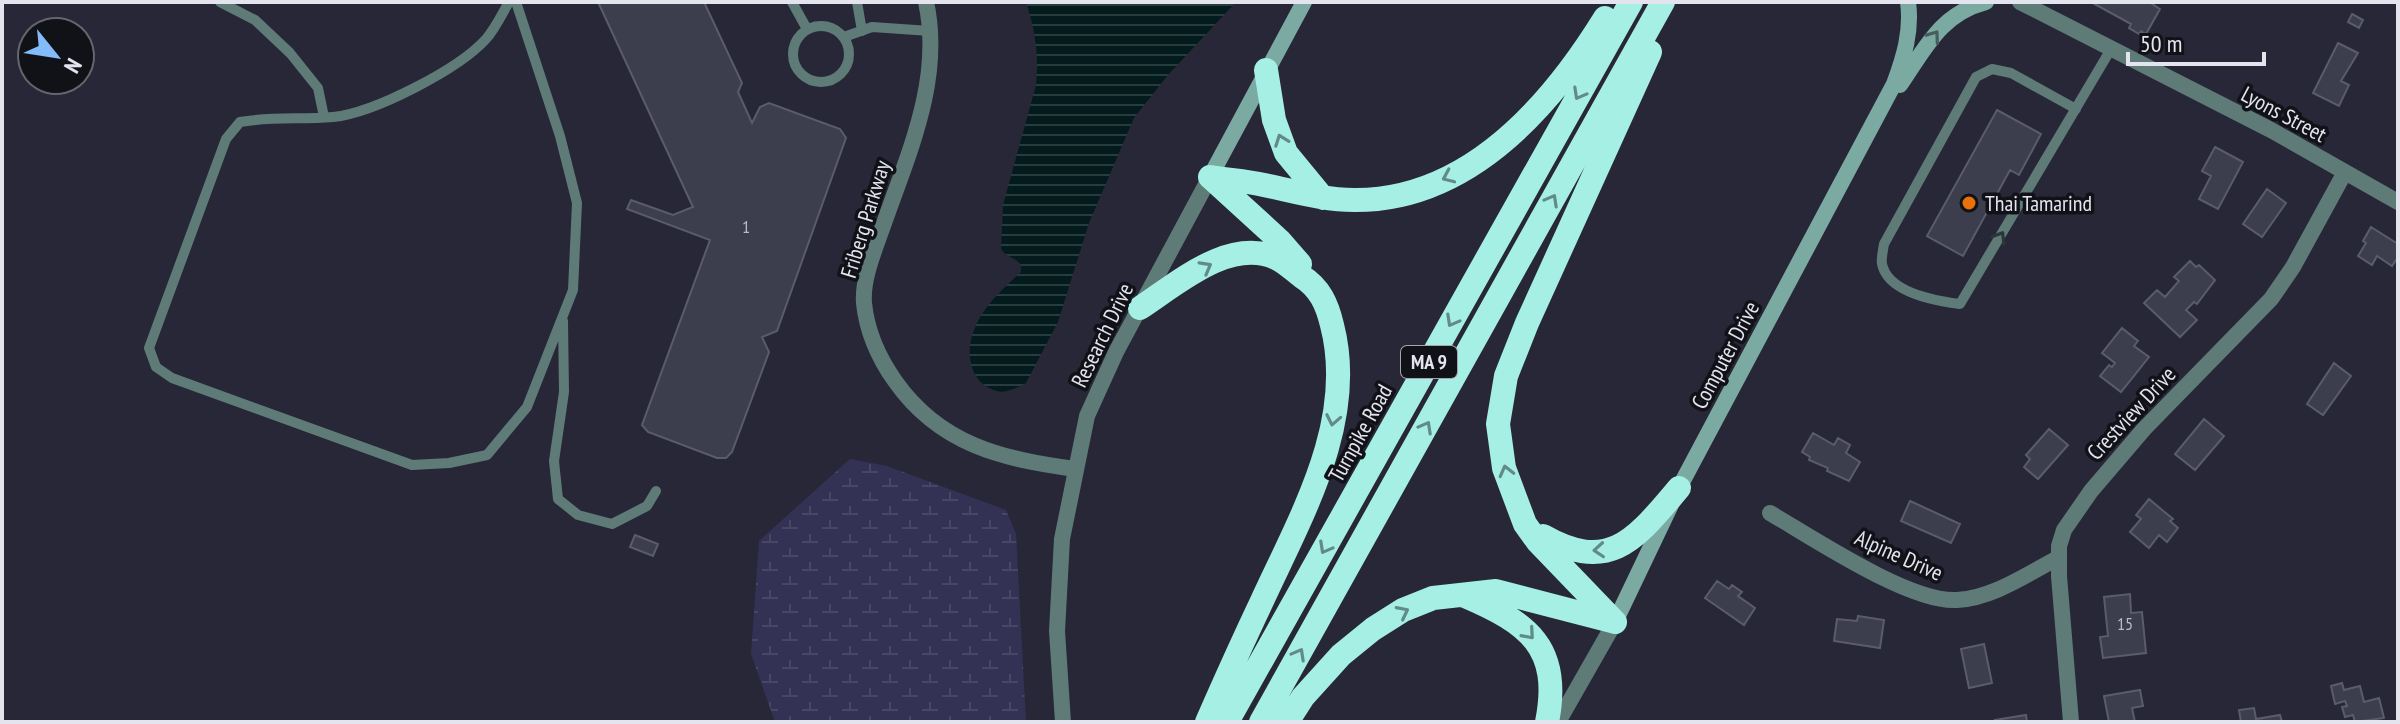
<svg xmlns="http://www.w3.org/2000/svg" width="2400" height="724" font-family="'PT Sans Narrow',sans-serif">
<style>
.wetland{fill:url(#wetland-marsh)}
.water{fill:url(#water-rules)}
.building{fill:#3c3d4d;stroke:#5a5b6d;stroke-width:2}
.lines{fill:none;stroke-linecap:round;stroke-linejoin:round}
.lane{stroke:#5e7b77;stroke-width:10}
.street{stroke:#5e7b77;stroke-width:16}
.secondary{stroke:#7baaa3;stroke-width:16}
.highway{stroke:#a5efe4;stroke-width:24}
.oneway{stroke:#465e5e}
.oneway2{stroke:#628b88}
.oneway3{stroke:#2c3639}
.food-dot{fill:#e8710a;stroke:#111118;stroke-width:3}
.labels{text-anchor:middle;stroke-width:7;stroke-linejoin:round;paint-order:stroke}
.number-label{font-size:18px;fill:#b9bac6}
.shield{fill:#111118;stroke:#a4a5ae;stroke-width:2}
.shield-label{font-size:20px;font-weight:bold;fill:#e3e4ee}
.street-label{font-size:22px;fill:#e3e4ee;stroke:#111118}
.poi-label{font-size:22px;fill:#e3e4ee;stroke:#111118;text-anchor:start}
</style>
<defs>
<pattern id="wetland-marsh" width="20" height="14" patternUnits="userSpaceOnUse" patternTransform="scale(2)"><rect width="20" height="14" fill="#333254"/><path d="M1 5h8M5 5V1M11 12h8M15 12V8" fill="none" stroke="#474665"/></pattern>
<pattern id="water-rules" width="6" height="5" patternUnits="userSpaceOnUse" patternTransform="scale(2)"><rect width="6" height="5" fill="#041b1d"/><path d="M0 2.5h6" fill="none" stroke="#283c3e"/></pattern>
</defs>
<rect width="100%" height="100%" fill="#272737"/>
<path class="wetland" d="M 850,459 L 887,466 L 1006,510 L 1016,534 L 1026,722 L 775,722 L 751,654 L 759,541 Z"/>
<path class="water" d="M 1026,2 L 1236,2 L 1168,75 L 1134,118 L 1089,223 L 1058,322 L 1026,383 C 1018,387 1006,394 997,391 C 969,384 965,352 974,330 C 983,306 1003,289 1021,272 L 1021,265 C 1015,257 1006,257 1001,249 L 1003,205 L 1036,85 C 1039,56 1035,29 1026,2 Z"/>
<path class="building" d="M 598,2 L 704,2 L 742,83 L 738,92 L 752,123 L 760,107 L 769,103 L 840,129 L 846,138 L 777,331 L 762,337 L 769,352 L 732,452 L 726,458 L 717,458 L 648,432 L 642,425 L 710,240 L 627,209 L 631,200 L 673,215 L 693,207 Z
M 2091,2 L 2149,2 L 2160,9 L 2146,34 L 2141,31 L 2139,34 L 2129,28 L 2131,24 Z
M 2352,14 L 2363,20 L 2359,28 L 2348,22 Z
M 2338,43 L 2358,53 L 2341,81 L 2349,85 L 2339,106 L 2313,93 Z
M 1997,110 L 2041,134 L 2019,175 L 2010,170 L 1963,256 L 1927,236 Z
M 2215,147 L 2243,162 L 2218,209 L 2199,199 L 2211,176 L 2202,171 Z
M 2267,189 L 2286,203 L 2262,237 L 2243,224 Z
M 2371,227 L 2398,244 L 2398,257 L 2392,266 L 2377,256 L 2372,265 L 2358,256 L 2366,243 L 2363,241 Z
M 2190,261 L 2196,267 L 2199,265 L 2215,280 L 2197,304 L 2194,302 L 2186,310 L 2197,320 L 2180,337 L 2144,303 L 2157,290 L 2165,297 L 2179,281 L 2174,277 Z
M 2122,328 L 2138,341 L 2134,346 L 2149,357 L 2121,392 L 2100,376 L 2109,365 L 2112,367 L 2115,363 L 2102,353 Z
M 2334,363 L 2351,376 L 2323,415 L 2307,404 Z
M 2204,419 L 2224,436 L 2195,470 L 2175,454 Z
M 2049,429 L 2068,445 L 2038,479 L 2024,467 L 2030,459 L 2026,455 Z
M 1813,433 L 1834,445 L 1838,438 L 1850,445 L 1846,453 L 1860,462 L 1849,481 L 1827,471 L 1828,468 L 1809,460 L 1810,457 L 1802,452 Z
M 2149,499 L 2173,519 L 2170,521 L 2178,528 L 2167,542 L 2159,535 L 2149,548 L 2130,532 L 2141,519 L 2136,515 Z
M 1910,501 L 1960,524 L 1951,543 L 1901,521 Z
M 635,535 L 658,544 L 653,556 L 630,547 Z
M 1717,581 L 1729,589 L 1732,585 L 1742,592 L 1738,596 L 1755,608 L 1744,625 L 1705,598 Z
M 2130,594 L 2131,613 L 2142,612 L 2146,653 L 2103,658 L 2100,637 L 2108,636 L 2104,597 Z
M 1858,616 L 1884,620 L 1880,648 L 1834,641 L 1837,619 L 1857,621 Z
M 1984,644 L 1992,683 L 1969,688 L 1961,649 Z
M 2342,683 L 2344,690 L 2360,686 L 2364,702 L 2379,698 L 2384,718 L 2355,722 L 2353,715 L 2345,717 L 2342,707 L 2347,706 L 2345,701 L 2335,704 L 2331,686 Z
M 2140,690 L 2143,706 L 2132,708 L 2135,722 L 2109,722 L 2104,696 Z
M 2254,708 L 2256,719 L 2280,715 L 2282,722 L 2241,722 L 2239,710 Z
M 2026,715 L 2027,722 L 1996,722 L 1995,720 Z"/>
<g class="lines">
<path class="lane" d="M 220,2 L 255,20 L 290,53 L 318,88 L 324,117
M 509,2 C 502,14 495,29 486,39 C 459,69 374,113 333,117 C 300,120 274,116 240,122 L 226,139 L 149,348 L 156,367 L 172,378 L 412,465 L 449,463 L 487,455 L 527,407 L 573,290 L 577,203 L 560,136 L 516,2
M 792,2 L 807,29
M 857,2 L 862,31
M793 54a28 28 0 1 1 56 0a28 28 0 1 1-56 0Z
M 844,37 L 872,27 L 930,31
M 2076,109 L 2011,73 L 1992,69 L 1976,77 L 1884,244 C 1883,250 1881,259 1882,264 C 1888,293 1936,301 1960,304 L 2111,49
M 563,321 L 564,392 L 554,461 L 558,499 L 578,515 L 612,524 L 647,506 L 656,491"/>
<path class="street" d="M 926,2 C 943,80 908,154 883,226 C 875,249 862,279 864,303 C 867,333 878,357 895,381 C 940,445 1002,459 1075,469
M 2020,2 L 2271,130 L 2398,202
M 1770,513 C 1813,538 1910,603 1957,600 C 1993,598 2027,574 2058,558
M 1063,722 L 1057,631 L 1062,539 L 1087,416 L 1116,352 L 1210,177
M 1558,722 L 1615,622
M 2071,722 L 2059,576 L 2059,546 L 2064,530 L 2091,491 L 2144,429 L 2271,299 L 2293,267 L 2345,172"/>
<path class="secondary" d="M 1900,85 C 1925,49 1940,14 1986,2
M 1210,177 L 1304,2
M 1615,622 L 1679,488 L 1894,84 C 1904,57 1912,31 1908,2"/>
<path class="highway" d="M 1266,70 L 1274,120 L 1286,153 L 1323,198
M 1210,177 C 1228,180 1246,181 1264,185 C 1294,191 1323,200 1354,200 C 1468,201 1550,107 1605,18
M 1210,177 L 1279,240 L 1300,264
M 1140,308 C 1177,284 1229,237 1276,258 C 1285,262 1293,270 1301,276 C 1320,288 1327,304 1332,325 C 1357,421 1301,516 1262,601 C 1243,641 1225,681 1207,722
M 1543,536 C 1611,575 1637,537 1679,488
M 1465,596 C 1528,623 1562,647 1547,722
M 1615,622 L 1538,542 L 1525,524 L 1504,468 L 1498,424 L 1506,376 L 1527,323 L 1650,52
M 1227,722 L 1631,2
M 1261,722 L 1663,2
M 1287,722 L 1303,697 L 1341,655 L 1373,629 L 1403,610 L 1433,598 L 1496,591 L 1615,622"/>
</g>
<defs><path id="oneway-chevron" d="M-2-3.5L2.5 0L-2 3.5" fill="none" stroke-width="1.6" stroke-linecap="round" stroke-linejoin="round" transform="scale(2)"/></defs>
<use class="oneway" href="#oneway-chevron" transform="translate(1934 36) rotate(-54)"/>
<g class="oneway2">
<use href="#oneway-chevron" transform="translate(1579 94) rotate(119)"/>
<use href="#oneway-chevron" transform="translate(1281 140) rotate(-110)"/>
<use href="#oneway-chevron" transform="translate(1448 177) rotate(156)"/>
<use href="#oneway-chevron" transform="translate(1552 200) rotate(-61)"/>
<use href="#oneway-chevron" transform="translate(1206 267) rotate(-29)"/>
<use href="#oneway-chevron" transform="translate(1452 321) rotate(119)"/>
<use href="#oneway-chevron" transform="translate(1333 420) rotate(101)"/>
<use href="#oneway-chevron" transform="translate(1426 427) rotate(-61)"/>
<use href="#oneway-chevron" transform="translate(1506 471) rotate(-104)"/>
<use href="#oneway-chevron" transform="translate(1325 548) rotate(119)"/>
<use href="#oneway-chevron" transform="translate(1599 550) rotate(176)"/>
<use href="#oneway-chevron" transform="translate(1403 612) rotate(-27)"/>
<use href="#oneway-chevron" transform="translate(1529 634) rotate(49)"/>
<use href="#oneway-chevron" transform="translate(1299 654) rotate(-61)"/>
</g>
<use class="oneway3" href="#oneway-chevron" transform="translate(2000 237) rotate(-59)"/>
<circle class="food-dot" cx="1969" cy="203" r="8"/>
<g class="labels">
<g class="number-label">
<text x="746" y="233">1</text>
<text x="2125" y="630">15</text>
</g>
<rect class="shield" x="1401" y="346" width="56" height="32" rx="6"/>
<g class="shield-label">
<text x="1429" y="369">MA 9</text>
</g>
<g class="street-label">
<text transform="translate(2284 114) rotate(28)" y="8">Lyons Street</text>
<text transform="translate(865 219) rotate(-73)" y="8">Friberg Parkway</text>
<text transform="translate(1102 335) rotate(-64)" y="8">Research Drive</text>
<text transform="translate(1725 355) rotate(-62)" y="8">Computer Drive</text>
<text transform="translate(2131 413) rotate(-47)" y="8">Crestview Drive</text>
<text transform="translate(1360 433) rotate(-61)" y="8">Turnpike Road</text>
<text transform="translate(1899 555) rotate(24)" y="8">Alpine Drive</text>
</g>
<g class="poi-label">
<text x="1985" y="211">Thai Tamarind</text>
</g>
</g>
<rect width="2400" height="724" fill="none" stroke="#e3e4ee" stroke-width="8"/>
<g transform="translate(56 56) rotate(120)"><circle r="38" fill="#111118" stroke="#65656e" stroke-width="2"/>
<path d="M0-6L14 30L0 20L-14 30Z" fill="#82bcfa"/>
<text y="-12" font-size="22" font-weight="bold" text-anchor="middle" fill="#e3e4ee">N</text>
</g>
<path d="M2128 52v12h136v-12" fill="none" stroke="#e3e4ee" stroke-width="4"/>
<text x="2140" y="52" font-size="24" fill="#e3e4ee" stroke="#111118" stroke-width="6" paint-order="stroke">50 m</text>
</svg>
